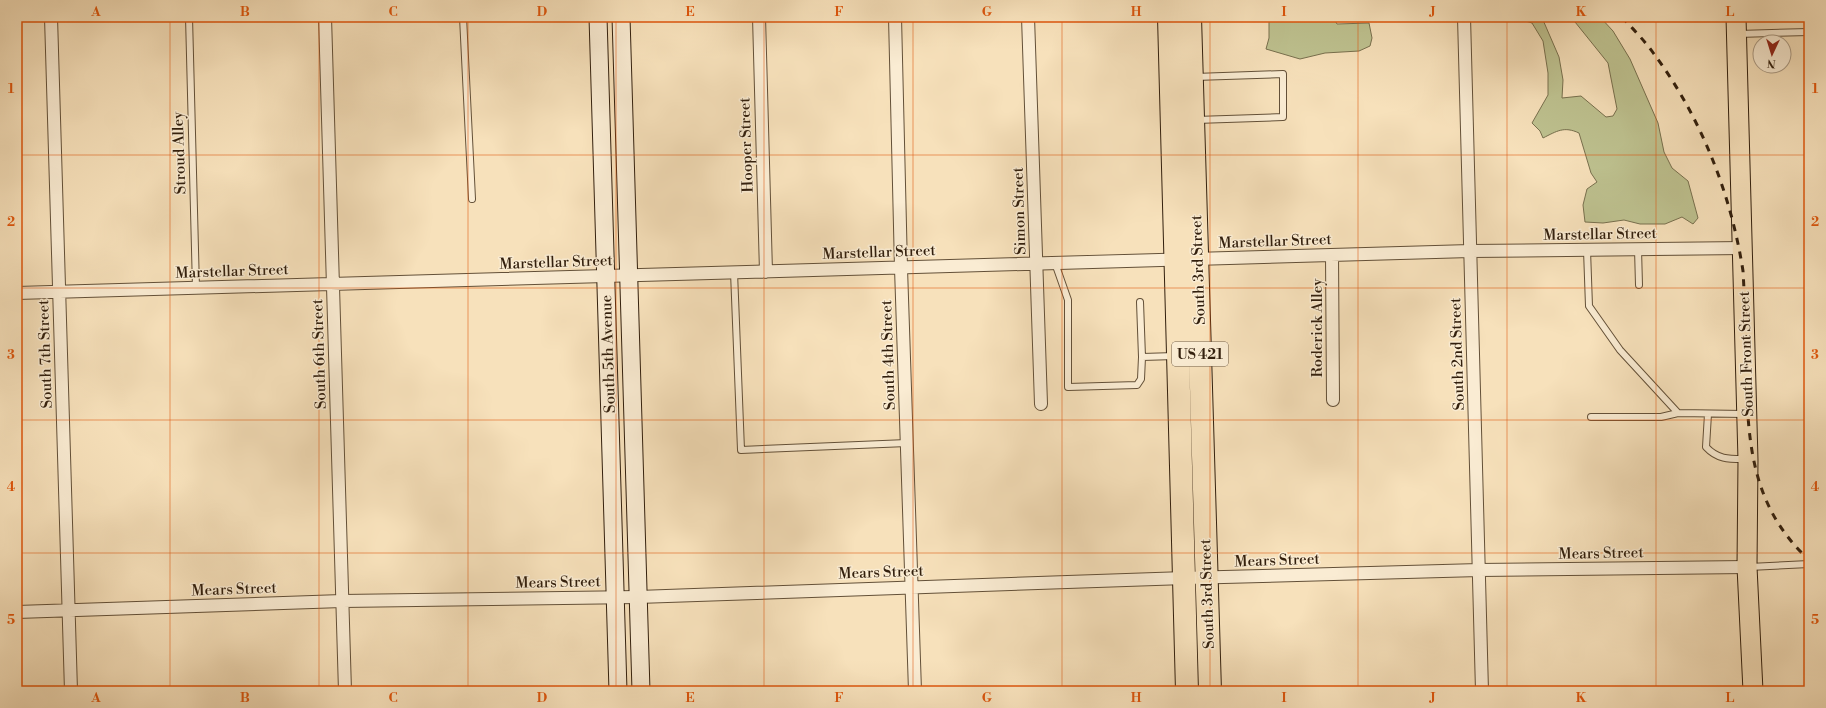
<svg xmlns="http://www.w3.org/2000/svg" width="1826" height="708" font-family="'Libre Bodoni',serif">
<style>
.green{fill:#bec290;stroke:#78704e}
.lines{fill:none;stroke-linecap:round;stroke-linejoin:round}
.lane-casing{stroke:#635038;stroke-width:8}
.street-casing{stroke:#635038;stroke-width:14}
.secondary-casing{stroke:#321f0d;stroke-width:19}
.primary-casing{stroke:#321f0d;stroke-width:21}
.highway-casing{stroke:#321f0d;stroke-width:24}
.lane{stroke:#faecd3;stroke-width:6}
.street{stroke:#faecd3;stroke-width:12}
.secondary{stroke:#faecd3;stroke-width:17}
.primary{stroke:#f7e1bb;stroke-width:19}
.highway{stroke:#f7e1bb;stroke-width:22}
.rail{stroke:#321f0d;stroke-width:3;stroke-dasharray:7 7;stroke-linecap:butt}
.grid{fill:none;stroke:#df560c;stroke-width:1;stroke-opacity:0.55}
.labels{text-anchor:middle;stroke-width:3;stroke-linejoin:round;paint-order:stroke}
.shield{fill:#faecd3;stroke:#6e5c48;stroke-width:1}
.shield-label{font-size:14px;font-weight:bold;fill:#321f0d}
.street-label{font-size:15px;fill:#321f0d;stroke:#faecd3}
.neatline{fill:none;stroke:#df560c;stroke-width:1.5}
.grid-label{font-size:13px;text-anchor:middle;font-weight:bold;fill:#df560c}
</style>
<rect width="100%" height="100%" fill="#f7e1bb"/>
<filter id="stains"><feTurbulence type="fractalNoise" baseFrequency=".005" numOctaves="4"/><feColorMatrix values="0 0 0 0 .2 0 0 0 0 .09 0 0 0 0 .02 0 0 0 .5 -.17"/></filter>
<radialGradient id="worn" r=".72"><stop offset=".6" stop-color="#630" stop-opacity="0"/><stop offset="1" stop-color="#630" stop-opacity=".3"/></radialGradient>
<path class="green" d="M 1269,17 L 1284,17 L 1286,19 L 1295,19 L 1299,17 L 1333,17 L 1337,24 L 1369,23 L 1372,38 L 1370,46 L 1359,51 L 1325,53 L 1300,59 L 1266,49 L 1269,38 Z
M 1499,17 L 1536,17 L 1543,20 L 1559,57 L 1563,80 L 1562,98 L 1581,96 L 1606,117 L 1613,116 L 1617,109 L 1608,63 L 1571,17 L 1600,17 L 1613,31 L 1630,59 L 1658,123 L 1664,152 L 1672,168 L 1688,181 L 1698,218 L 1693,224 L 1682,217 L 1665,224 L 1640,224 L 1624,220 L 1603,223 L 1585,222 L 1583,205 L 1587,189 L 1597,182 L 1591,173 L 1579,133 C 1564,126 1557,131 1543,138 L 1540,131 L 1532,123 L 1548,95 L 1548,73 L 1543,41 L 1532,23 L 1519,19 Z"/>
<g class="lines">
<defs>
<path id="lane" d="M 189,17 L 196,288
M 463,17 L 472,199
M 1738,34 L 1809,32
M 1195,77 L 1283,74 L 1283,117 L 1196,120
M 1638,249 L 1639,285
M 1587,250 L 1589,306 L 1620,350 L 1678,413 L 1744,414
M 1055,263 L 1068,300 L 1068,387 L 1137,385 L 1141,379 L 1142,357 L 1175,356
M 734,272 L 741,450 L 907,443
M 1140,302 L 1142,357
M 1708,414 L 1706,447 C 1718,460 1730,459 1747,459
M 1591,417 L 1661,417 L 1678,413
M 1749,567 L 1809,564"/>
<path id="street" d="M 51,17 L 71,691
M 325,17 L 345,691
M 759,17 L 766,272
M 895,17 L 901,268 L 915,691
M 1028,17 L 1041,404
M 1464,17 L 1482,691
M 1332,255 L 1333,400
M 17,293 L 1470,251 L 1743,248
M 17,612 L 342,601 L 638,597 L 1185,578 L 1479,570 L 1747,567"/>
<path id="secondary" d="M 598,17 L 618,691
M 621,17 L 641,691"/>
<path id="primary" d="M 1736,17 L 1748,460 L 1747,567 L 1753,691"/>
<path id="highway" d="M 1169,17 L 1187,691
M 1190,17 L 1210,691"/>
</defs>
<use href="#lane" class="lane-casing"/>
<use href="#street" class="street-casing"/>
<use href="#secondary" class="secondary-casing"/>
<use href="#primary" class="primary-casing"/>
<use href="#highway" class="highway-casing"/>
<use href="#lane" class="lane"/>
<use href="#street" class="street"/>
<use href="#secondary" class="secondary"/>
<use href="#primary" class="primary"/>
<use href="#highway" class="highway"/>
<path class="rail" d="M 1622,17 C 1633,29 1645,41 1654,54 C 1701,117 1731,194 1743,271 C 1745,305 1746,339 1746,372 C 1748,445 1752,507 1809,560"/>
</g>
<path class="grid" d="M 170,17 L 170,691M 319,17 L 319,691M 468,17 L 468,691M 616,17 L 616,691M 764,17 L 764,691M 913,17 L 913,691M 1062,17 L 1062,691M 1210,17 L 1210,691M 1358,17 L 1358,691M 1507,17 L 1507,691M 1656,17 L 1656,691M 17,155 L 1809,155M 17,288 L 1809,288M 17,420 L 1809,420M 17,553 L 1809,553"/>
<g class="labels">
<rect class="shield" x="1172" y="342" width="56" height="24" rx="3"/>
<g class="shield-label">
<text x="1200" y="359">US 421</text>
</g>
<g class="street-label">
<text transform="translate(746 145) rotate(-92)" y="5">Hooper Street</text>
<text transform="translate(179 153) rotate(-92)" y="5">Stroud Alley</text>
<text transform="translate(1019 211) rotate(-92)" y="5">Simon Street</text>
<text transform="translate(1600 234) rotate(-1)" y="5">Marstellar Street</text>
<text transform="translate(1275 241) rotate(-2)" y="5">Marstellar Street</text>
<text transform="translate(879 252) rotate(-2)" y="5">Marstellar Street</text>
<text transform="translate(556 262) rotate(-2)" y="5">Marstellar Street</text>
<text transform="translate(1198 270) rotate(-92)" y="5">South 3rd Street</text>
<text transform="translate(232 271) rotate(-2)" y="5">Marstellar Street</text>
<text transform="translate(1317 328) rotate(-90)" y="5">Roderick Alley</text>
<text transform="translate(45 354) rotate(-92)" y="5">South 7th Street</text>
<text transform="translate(319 354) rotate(-92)" y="5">South 6th Street</text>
<text transform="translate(608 354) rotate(-92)" y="5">South 5th Avenue</text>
<text transform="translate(1457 354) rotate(-92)" y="5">South 2nd Street</text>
<text transform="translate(1746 354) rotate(-92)" y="5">South Front Street</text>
<text transform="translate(888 355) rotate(-92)" y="5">South 4th Street</text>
<text transform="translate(1601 553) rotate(-1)" y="5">Mears Street</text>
<text transform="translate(1277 560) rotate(-2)" y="5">Mears Street</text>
<text transform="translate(881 572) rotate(-2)" y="5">Mears Street</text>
<text transform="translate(558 582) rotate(-1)" y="5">Mears Street</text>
<text transform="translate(234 589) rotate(-2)" y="5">Mears Street</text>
<text transform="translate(1207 594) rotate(-92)" y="5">South 3rd Street</text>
</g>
</g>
<rect width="1826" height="708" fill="none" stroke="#f7e1bb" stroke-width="44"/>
<g transform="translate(1772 54) rotate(184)"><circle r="19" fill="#faecd3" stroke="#aa9a84"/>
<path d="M0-3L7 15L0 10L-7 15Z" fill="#8f2418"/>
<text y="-6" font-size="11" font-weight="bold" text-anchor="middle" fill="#321f0d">N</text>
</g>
<rect x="22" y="22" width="1782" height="664" class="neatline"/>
<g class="grid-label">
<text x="96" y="16">A</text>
<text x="245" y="16">B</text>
<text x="393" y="16">C</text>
<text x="542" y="16">D</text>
<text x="690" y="16">E</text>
<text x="839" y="16">F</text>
<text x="987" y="16">G</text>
<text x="1136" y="16">H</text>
<text x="1284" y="16">I</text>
<text x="1433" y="16">J</text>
<text x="1581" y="16">K</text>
<text x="1730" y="16">L</text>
<text x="11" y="93">1</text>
<text x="1815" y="93">1</text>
<text x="11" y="226">2</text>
<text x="1815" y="226">2</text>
<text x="11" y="359">3</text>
<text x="1815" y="359">3</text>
<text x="11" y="491">4</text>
<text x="1815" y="491">4</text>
<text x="11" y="624">5</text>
<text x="1815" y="624">5</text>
<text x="96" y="702">A</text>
<text x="245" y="702">B</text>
<text x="393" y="702">C</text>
<text x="542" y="702">D</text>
<text x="690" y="702">E</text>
<text x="839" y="702">F</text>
<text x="987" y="702">G</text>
<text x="1136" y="702">H</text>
<text x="1284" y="702">I</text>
<text x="1433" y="702">J</text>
<text x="1581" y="702">K</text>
<text x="1730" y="702">L</text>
</g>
<rect width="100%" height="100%" filter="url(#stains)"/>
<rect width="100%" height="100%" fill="url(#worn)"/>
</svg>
